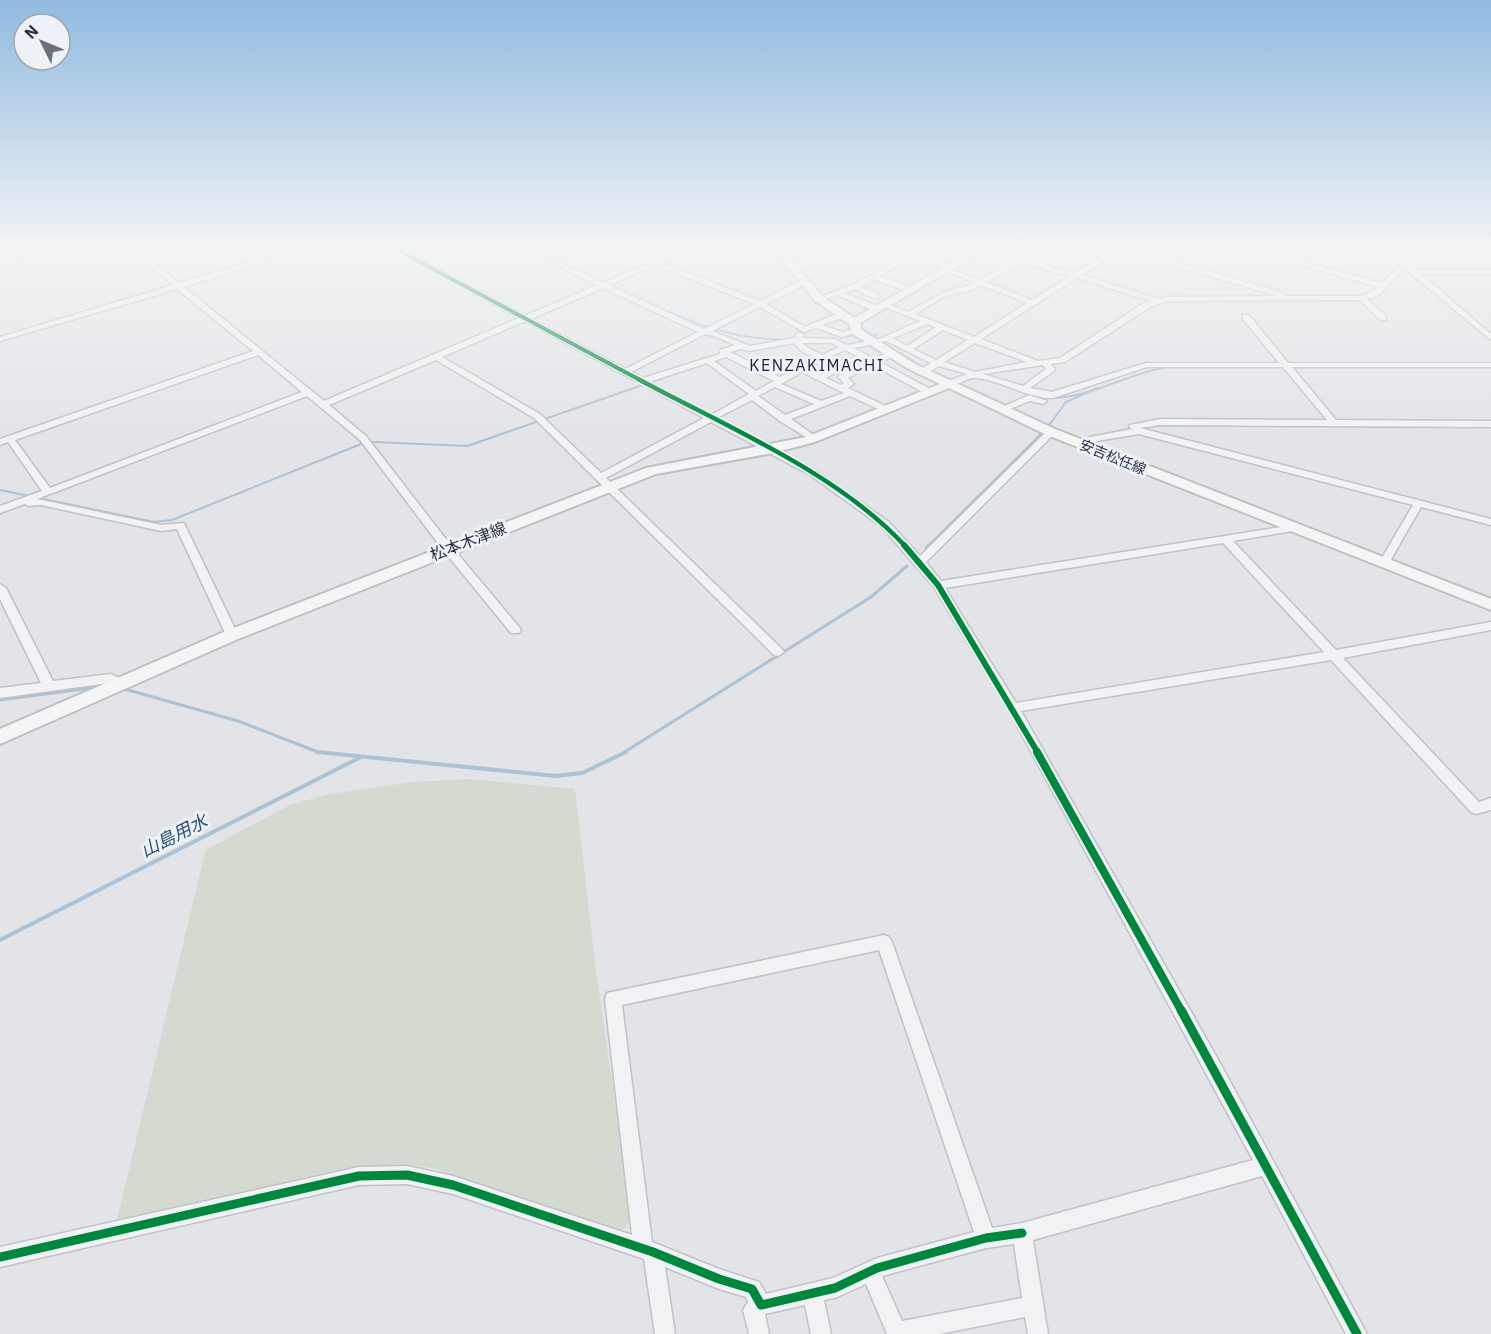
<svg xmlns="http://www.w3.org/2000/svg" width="1491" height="1334" font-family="'IBM Plex Sans','Noto Sans JP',sans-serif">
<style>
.green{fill:#d3dbd1}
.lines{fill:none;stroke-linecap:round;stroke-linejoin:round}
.stream-far2{stroke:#adc2d5;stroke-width:2}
.stream-far1{stroke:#adc2d5;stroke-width:3}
.stream{stroke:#adc2d5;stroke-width:4}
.minor-casing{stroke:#c0c2c5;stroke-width:3}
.major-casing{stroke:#bdc1c5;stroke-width:4}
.minor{fill:#f1f2f3;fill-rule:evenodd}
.major{fill:#f5f5f6;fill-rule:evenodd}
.cycleway-far4-casing{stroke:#eef2f7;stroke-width:6}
.cycleway-far3-casing{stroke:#eef2f7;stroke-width:8}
.cycleway-far2-casing{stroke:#eef2f7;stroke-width:10}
.cycleway-far1-casing{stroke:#eef2f7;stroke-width:11}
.cycleway-casing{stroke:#eef2f7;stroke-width:13}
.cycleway-far4{stroke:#00873e;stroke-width:4}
.cycleway-far3{stroke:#00873e;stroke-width:4.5}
.cycleway-far2{stroke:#00873e;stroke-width:6}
.cycleway-far1{stroke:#00873e;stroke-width:8}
.cycleway{stroke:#00873e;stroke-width:9}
.labels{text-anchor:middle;stroke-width:6;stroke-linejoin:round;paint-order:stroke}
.far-street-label{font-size:14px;fill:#263242;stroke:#eef2f7}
.far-quarter-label{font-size:16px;letter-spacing:1.5px;fill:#182333;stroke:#eef2f7}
.street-label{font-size:16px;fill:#263242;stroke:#eef2f7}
.water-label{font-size:18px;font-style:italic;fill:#2c547a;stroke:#eef2f7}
</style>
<rect width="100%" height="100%" fill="#e2e4e7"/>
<path class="green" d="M 469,779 L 575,789 L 596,971 L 632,1220 L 619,1233 L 436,1169 C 374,1156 310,1176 250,1191 C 205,1202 160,1213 116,1224 L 205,852 L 209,848 L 290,805 L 329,794 L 412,782 Z"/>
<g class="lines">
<path class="stream-far2" d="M 528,247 L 616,289
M 630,295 C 682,318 731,342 789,339
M 864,333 L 877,335
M 841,338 L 857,334
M 1051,398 C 1091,398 1128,373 1168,367
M 1047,428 L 1066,402 L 1097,388
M 0,490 L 154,522 L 172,520 L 361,444 L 374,442 L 467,446 L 683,371
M 928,546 L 1043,432"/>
<path class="stream-far1" d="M 926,548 L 929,545
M 121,688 L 238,721 L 318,752 L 330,753
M 0,700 L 98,687
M 623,753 L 871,597 L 907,566"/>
<path class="stream" d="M 317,752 L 556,776 L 582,773 L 626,752
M 0,940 L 359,758"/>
<defs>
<path id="minor" d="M 60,247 L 70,247 L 0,266 L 0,262 Z
M 128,247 L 135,247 L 179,283 L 303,247 L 312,247 L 184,287 L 324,401 L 519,318 L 389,247 L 397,247 L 525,316 L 597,285 L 516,247 L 524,247 L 603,283 L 688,247 L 696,247 L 662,263 L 760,301 L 801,280 L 807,280 L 807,284 L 766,304 L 805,327 L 839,313 L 845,313 L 845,317 L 822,325 L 842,332 L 857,329 L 861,331 L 842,337 L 816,328 L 804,332 L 760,307 L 712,331 L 750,346 L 795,338 L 797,333 L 800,333 L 804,335 L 803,338 L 834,339 L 847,345 L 875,340 L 875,344 L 854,348 L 874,359 L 888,352 L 894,352 L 894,356 L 880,362 L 932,390 L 932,394 L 926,394 L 873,365 L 848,378 L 854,384 L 848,388 L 890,408 L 890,412 L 884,412 L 850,396 L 791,419 L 815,436 L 815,440 L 812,441 L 780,421 L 752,400 L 717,418 L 816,471 L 889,522 L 920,556 L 1048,430 L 1054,430 L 1054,434 L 926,562 L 941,581 L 1294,525 L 1299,528 L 1298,530 L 1233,541 L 1336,650 L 1491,622 L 1491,630 L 1343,658 L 1479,802 L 1491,798 L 1491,810 L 1476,814 L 1471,812 L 1331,660 L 1021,711 L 1220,1063 L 1367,1334 L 1346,1334 L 1262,1176 L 1033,1240 L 1048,1334 L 1028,1334 L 1025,1317 L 939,1334 L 887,1334 L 866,1284 L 835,1298 L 824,1300 L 831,1334 L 811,1334 L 805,1305 L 765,1314 L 769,1334 L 749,1334 L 743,1310 L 748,1302 L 746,1297 L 719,1289 L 665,1267 L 675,1334 L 655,1334 L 644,1259 L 453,1194 L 407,1184 L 359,1185 L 0,1267 L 0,1247 L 359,1167 L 407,1166 L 453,1176 L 632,1235 L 605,999 L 607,993 L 884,935 L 889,937 L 892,942 L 992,1228 L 1022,1223 L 1253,1160 L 1009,711 L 934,587 L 881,526 L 810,475 L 711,422 L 606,478 L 782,649 L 784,652 L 778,656 L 774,655 L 534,418 L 436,360 L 329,405 L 366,436 L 452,547 L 519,627 L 521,630 L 519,633 L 511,633 L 444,551 L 360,440 L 307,396 L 37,499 L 161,525 L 184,523 L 238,635 L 236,638 L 232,639 L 226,635 L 177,529 L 161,531 L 41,505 L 29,506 L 25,504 L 0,513 L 0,506 L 42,491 L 8,442 L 0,445 L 0,439 L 253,351 L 177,289 L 0,341 L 0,337 L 173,285 ZM 656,265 L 754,304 L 704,329 L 609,285 ZM 603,288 L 698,332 L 625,369 L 531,319 ZM 525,321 L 704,418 L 601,473 L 540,414 L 442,357 ZM 705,334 L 714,336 L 735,345 L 720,350 L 720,354 L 643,378 L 631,372 ZM 794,343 L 801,351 L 816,358 L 796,369 C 775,359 774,353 752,363 L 730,352 L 741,349 L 749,351 ZM 802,343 L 832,343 L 839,347 L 822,355 L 807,347 ZM 845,350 L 867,362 L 839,375 L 838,377 L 844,383 L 841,385 L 826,378 L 844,367 L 841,359 L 832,356 ZM 258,355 L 302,392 L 50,488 L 15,440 ZM 726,357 L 774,381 L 756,391 L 714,361 ZM 826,359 L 834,362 L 836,366 L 820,375 L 808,369 ZM 768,362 L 789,372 L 780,377 L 758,366 ZM 707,363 L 749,394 L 711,415 L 649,382 ZM 802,372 L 844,393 L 821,401 L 781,384 ZM 775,387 L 814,404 L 785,415 L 758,396 ZM 1223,543 L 1324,652 L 1016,703 L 945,588 ZM 879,950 L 974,1232 L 877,1258 L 833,1278 L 766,1294 L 759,1282 L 719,1269 L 652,1242 L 622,1005 ZM 1014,1244 L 1022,1298 L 902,1321 L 882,1276 L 986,1248 Z
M 839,247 L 847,247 L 795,271 L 789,270 Z
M 897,247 L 911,249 L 938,247 L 918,252 L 952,267 L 952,270 L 980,280 L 1013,261 L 977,252 L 969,247 L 977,247 L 1075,273 L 1115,247 L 1125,247 L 1284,293 L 1284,296 L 1361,296 L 1373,291 L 1378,287 L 1238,247 L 1248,247 L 1382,283 L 1400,265 L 1361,247 L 1369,247 L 1404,261 L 1418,247 L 1425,247 L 1409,264 L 1416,270 L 1491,270 L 1491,274 L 1421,274 L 1491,334 L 1491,340 L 1410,273 L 1405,268 L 1379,295 L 1367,299 L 1386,316 L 1386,320 L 1380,320 L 1360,300 L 1167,301 L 1150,307 L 1065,362 L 1051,364 L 1055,369 L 1054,371 L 1030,388 L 1052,392 L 1146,363 L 1279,363 L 1243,319 L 1243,315 L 1249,315 L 1288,363 L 1491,363 L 1491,367 L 1292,367 L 1336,420 L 1491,421 L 1491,427 L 1160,425 L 1140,428 L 1491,519 L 1491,525 L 1421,507 L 1389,563 L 1384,566 L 1379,563 L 1413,505 L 1139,434 L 1096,441 L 1084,449 L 1079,446 L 1090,437 L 1132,429 L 1129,427 L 1130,425 L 1160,419 L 1327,420 L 1283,367 L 1147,367 L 1053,398 C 1027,398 1004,382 978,378 C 968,376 957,387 946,386 L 946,382 L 967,374 L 939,366 L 926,374 L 920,374 L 920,370 L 931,363 L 886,341 L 881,342 L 877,340 L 920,321 L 880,305 L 884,303 L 909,312 C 921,305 934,297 947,291 C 957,288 965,288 975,283 L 945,271 L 945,268 L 911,254 L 890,270 L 879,276 L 914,288 L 914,292 L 908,292 L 874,279 L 860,287 L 879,294 L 879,298 L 873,298 L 854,289 L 844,293 L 880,307 L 880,311 L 874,311 L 837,295 L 819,301 L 815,299 L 851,285 L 886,268 L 906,252 ZM 1121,250 L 1277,296 L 1166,297 L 1158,299 L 1082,275 ZM 1021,263 L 1070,276 L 1032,300 L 986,282 ZM 1077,278 L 1151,301 L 1144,303 L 1060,358 L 1038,361 L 981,339 ZM 981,285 L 1027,303 L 974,337 L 915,314 C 927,307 940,297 954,294 C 967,291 969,293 981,285 ZM 927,324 L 936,327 L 907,346 L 893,338 ZM 943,330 L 968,340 L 936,360 L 913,349 ZM 975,343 L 1027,362 L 975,372 L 944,362 ZM 1043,365 L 1046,369 L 1023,386 L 983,374 Z
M 1029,395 L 1047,401 L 1043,404 L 1030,401 L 1002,412 L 998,409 Z
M 0,584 L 6,588 L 53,681 L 111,674 L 124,680 L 126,683 L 124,686 L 120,688 L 109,683 L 0,698 L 0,688 L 41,683 L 0,599 Z"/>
<path id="major" d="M 772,247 L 781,247 L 823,297 L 854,318 L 980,247 L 990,247 L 860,323 L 862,330 L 915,364 L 1055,429 L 1491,599 L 1491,610 L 1047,435 L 949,388 L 815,442 L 773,453 L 656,474 L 238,639 L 0,744 L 0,729 L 226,631 L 646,468 L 806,437 L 940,384 L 907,368 L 853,334 L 849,324 L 815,301 Z"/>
</defs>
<use href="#minor" class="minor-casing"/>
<use href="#major" class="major-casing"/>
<use href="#minor" class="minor"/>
<use href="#major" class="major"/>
<defs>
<path id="cycleway-far4" d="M 392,247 L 640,380"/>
<path id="cycleway-far3" d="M 638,379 C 725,426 838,473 905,546"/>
<path id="cycleway-far2" d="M 904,545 L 938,585 L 1038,753"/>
<path id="cycleway-far1" d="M 1037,752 L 1182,1012"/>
<path id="cycleway" d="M 1181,1010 L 1357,1334
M 0,1257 L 359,1176 L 407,1175 L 453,1185 L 653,1252 L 719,1279 L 752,1289 L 761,1305 L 835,1288 L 877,1268 L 986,1238 L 1022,1233"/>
</defs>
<use href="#cycleway-far4" class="cycleway-far4-casing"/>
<use href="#cycleway-far3" class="cycleway-far3-casing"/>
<use href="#cycleway-far2" class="cycleway-far2-casing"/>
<use href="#cycleway-far1" class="cycleway-far1-casing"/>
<use href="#cycleway" class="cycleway-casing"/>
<use href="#cycleway-far4" class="cycleway-far4"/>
<use href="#cycleway-far3" class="cycleway-far3"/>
<use href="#cycleway-far2" class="cycleway-far2"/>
<use href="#cycleway-far1" class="cycleway-far1"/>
<use href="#cycleway" class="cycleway"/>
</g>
<linearGradient id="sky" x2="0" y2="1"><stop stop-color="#90bae0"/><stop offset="0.57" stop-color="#f2f3f4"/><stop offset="1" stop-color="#f2f3f4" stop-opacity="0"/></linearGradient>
<rect width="1491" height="434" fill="url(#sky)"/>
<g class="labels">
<g class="far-street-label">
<text transform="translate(1113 457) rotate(22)" y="5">安吉松任線</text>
</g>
<g class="far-quarter-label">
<text x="817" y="371">KENZAKIMACHI</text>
</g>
<g class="street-label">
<text transform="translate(468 541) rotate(-21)" y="6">松本木津線</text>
</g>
<g class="water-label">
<text transform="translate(174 836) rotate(-27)" y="6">山島用水</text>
</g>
</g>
<g transform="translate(42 42) rotate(313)"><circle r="28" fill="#eef2f7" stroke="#9ea5af" stroke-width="1.5"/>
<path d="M0-4.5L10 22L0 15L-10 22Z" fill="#68707c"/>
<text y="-9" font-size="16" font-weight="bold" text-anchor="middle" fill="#263242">N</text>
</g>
</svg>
